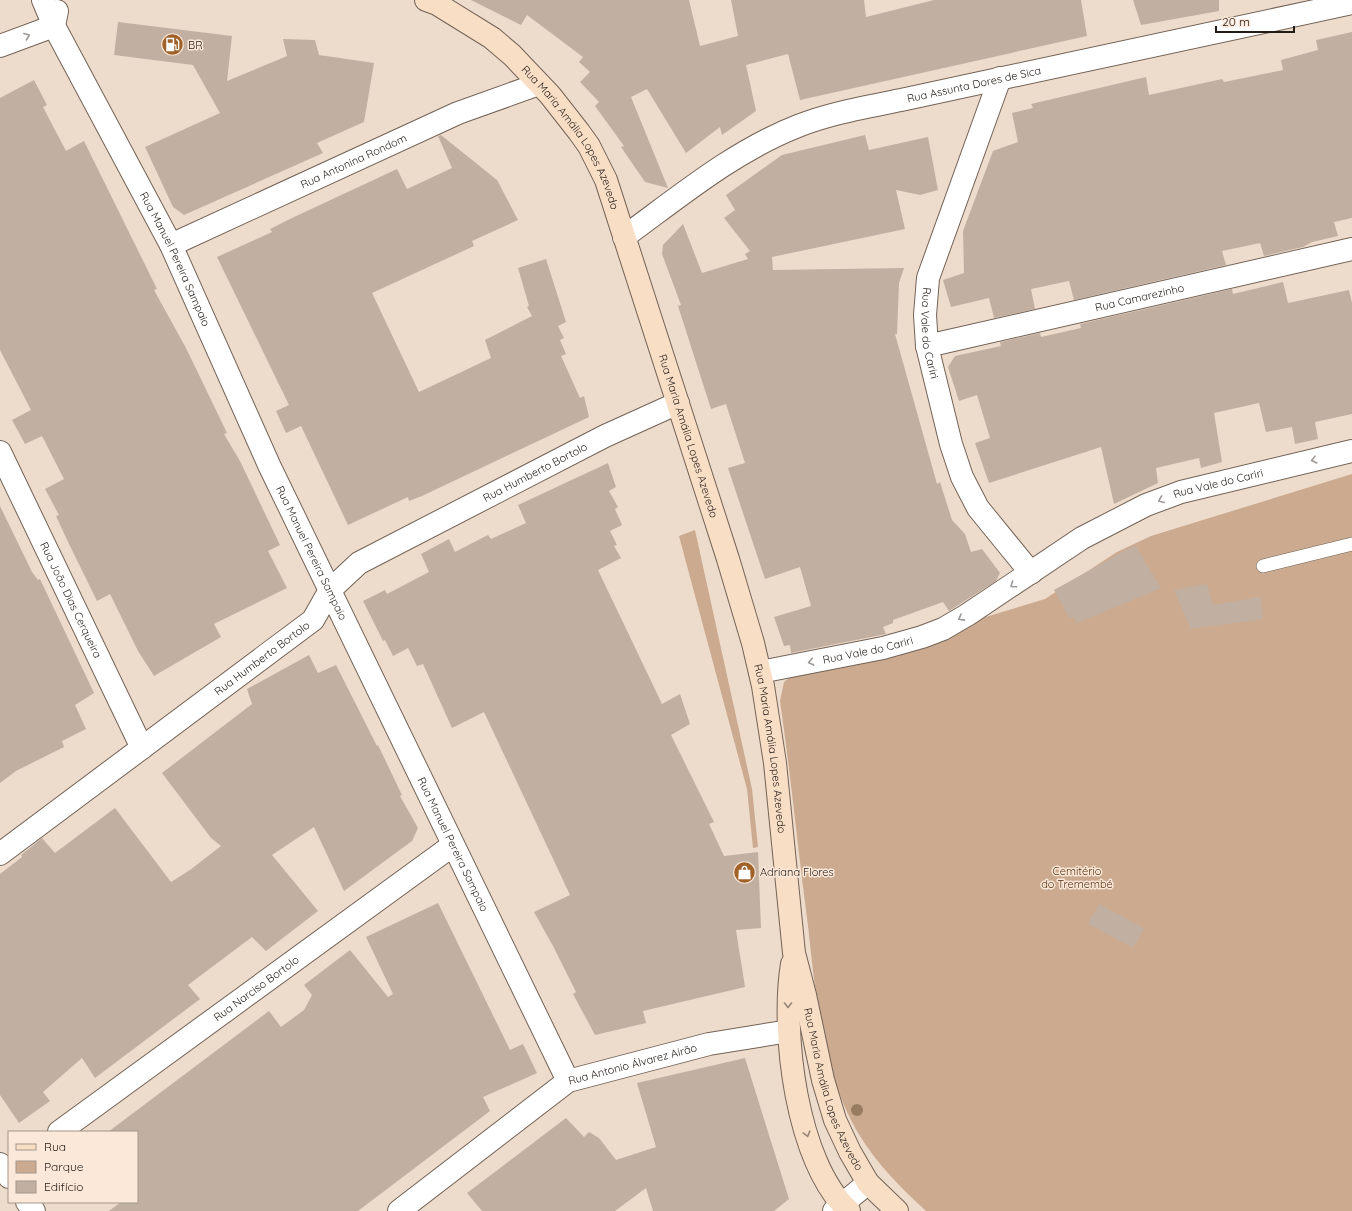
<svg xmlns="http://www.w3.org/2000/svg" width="1352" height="1211" font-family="Quicksand,sans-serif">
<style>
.green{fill:#cbaa8f}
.building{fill:#c1b0a2}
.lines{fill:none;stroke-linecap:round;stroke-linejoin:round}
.lane-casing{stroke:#736356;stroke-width:14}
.street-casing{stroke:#736356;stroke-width:24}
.secondary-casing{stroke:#736356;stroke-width:24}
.lane{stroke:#fff;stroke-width:13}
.street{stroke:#fff;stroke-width:22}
.secondary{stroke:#f9dec6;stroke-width:22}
.tree{fill:#977c62}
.oneway{stroke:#9c9896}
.oneway2{stroke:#988677}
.labels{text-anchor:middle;stroke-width:3;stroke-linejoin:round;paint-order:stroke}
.poi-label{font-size:11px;fill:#221b16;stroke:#fbe8d9;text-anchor:start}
.street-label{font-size:11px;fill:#221b16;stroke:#fbe8d9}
.park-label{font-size:11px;fill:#512e0c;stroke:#fbe8d9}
</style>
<rect width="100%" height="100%" fill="#eddbcc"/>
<path class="green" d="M 1352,474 L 1352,1211 L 926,1211 C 902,1189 877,1164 860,1136 C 822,1074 816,997 808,926 C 798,851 791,776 780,701 L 784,682 L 793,675 L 1045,599 L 1117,552 L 1151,536 Z
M 695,530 L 752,789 L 758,847 L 753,848 L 747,789 L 679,536 Z"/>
<path class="building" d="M 471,0 L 689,0 L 700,46 L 738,36 L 731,0 L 864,0 L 866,17 L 934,0 L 1081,0 L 1087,36 L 800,100 L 788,54 L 746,65 L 756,111 L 722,135 L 720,127 L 686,153 L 647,89 L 631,97 L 668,188 L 645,182 L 621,147 L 624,146 L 595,106 L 599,102 L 580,82 L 590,72 L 579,62 L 583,57 L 527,15 L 521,25 Z
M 1133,0 L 1219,0 L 1219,11 L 1141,25 Z
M 118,22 L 232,36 L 227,81 L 287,56 L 283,39 L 315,40 L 319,55 L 374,63 L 364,122 L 317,143 L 323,153 L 184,215 L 173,207 L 145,147 L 220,113 L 193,65 L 114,55 Z
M 1352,32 L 1352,218 L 1334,222 L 1338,236 L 1312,242 L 1303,247 L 1264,256 L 1260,243 L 1222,251 L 1226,265 L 1074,300 L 1069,281 L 1031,289 L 1035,309 L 994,318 L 989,298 L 951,307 L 943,280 L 964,273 L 963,231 L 993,151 L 1018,142 L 1012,113 L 1033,108 L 1031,104 L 1146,77 L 1149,95 L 1222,79 L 1224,82 L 1283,70 L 1281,60 L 1318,50 L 1316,40 Z
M 34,80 L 47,105 L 43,107 L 66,151 L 84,141 L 157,289 L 154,290 L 186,348 L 227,433 L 224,434 L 240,461 L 280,545 L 268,551 L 287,588 L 214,624 L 221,637 L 154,676 L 138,651 L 110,594 L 97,601 L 69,544 L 56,516 L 59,515 L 45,489 L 64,479 L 42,436 L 25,444 L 12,420 L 31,410 L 0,350 L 0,98 Z
M 441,135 L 497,180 L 518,220 L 472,241 L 474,246 L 372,293 L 419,392 L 491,358 L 485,340 L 532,316 L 527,307 L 529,306 L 518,268 L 546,259 L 566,322 L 558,326 L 564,338 L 560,340 L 566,354 L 561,356 L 580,398 L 584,396 L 589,417 L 422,496 L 409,501 L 408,497 L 348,525 L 301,426 L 286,433 L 276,411 L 289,405 L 217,257 L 272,232 L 270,229 L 292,218 L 397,169 L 407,189 L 452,168 L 438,136 Z
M 865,135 L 869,150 L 928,137 L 938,190 L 920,195 L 896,190 L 905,229 L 772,257 L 773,270 L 904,268 L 899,283 L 897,334 L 895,334 L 937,484 L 940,482 L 952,520 L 965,534 L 971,552 L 982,549 L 1000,573 L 996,581 L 949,611 L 943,602 L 893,620 L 893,623 L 883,627 L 886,634 L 791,653 L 790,645 L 784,646 L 774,617 L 811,606 L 800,567 L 765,579 L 728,468 L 745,463 L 726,404 L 711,409 L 678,306 L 681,305 L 662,254 L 663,245 L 683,224 L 702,273 L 748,259 L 745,254 L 750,251 L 724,218 L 735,210 L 726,195 L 782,155 Z
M 1283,282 L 1288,303 L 1349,290 L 1352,303 L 1352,414 L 1315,422 L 1318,439 L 1295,444 L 1292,427 L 1266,432 L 1259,403 L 1214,413 L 1222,462 L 1201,468 L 1199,458 L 1156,468 L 1158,483 L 1114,504 L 1101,447 L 989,483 L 975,443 L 990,438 L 977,395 L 959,401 L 948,367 L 955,356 L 1001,346 L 1000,342 L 1040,333 L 1041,337 L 1081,328 L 1080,324 L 1232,289 L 1233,294 Z
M 608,463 L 616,487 L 609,491 L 618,507 L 615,509 L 622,525 L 610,531 L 617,545 L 614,546 L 621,558 L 598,570 L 662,704 L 680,694 L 690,724 L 671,735 L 714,822 L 709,824 L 724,856 L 758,852 L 761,928 L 736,930 L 745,987 L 643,1011 L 646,1023 L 595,1035 L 573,994 L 576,992 L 553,946 L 534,912 L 570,895 L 484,712 L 452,728 L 423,664 L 417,666 L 408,648 L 393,656 L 385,640 L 383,641 L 363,601 L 385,590 L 387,594 L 429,572 L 421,554 L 449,539 L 455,552 L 488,535 L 491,539 L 526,523 L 518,505 Z
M 0,506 L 32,572 L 38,580 L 40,579 L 94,693 L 75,705 L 86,729 L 62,741 L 64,747 L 16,771 L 0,783 Z
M 1135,545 L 1161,588 L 1077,623 L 1073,617 L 1070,619 L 1054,590 Z
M 1207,584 L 1213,605 L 1260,597 L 1263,619 L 1191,629 L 1174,590 Z
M 309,655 L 318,673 L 336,665 L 377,746 L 378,745 L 402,795 L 400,796 L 418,828 L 412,841 L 344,891 L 314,827 L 272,855 L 318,911 L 266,951 L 252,937 L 188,985 L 200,999 L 95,1078 L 82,1058 L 43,1092 L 50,1101 L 19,1123 L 0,1095 L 0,874 L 22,857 L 21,855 L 42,838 L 55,853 L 115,808 L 171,882 L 190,870 L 221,846 L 211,838 L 162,773 L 252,704 L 247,689 Z
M 438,903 L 510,1050 L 523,1044 L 537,1073 L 483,1097 L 490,1111 L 358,1211 L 109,1211 L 121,1202 L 137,1202 L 137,1132 L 108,1132 L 269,1011 L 281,1027 L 304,1010 L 312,995 L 304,985 L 350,950 L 388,997 L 393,994 L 366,937 Z
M 1099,904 L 1144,928 L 1133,948 L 1088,924 Z
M 745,1058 L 789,1199 L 774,1211 L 653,1211 L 646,1188 L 615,1211 L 482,1211 L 467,1193 L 566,1118 L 584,1137 L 589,1132 L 599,1138 L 616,1160 L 656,1147 L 637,1083 Z"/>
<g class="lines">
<defs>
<path id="lane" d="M 1263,566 L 1352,544"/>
<g id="street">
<path id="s1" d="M 43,0 L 54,26 L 171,245 L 269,465 L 568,1081"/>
<path d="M 0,46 L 54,26 L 57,11"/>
<path id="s2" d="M 1000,78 L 928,278 L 925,315 L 927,346 L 951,444 L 962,477 L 978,508 L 1031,573"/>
<path id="s3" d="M 624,237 C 679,197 734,151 798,126 C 831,113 867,107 901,100 L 1352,3"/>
<path id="s4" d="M 171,245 L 458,113 L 539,84"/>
<path id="s5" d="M 927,346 L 1352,249"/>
<path id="s6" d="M 0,452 L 142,748"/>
<path id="s7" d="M 760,672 L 883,648 L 922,637 L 943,629 L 967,615 L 1082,538 L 1146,505 L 1181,492 L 1352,451"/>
<path id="s8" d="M 0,854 L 313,620 L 330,590 L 359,563 L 605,436 L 678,403"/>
<path id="s9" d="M 59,1132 L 453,845"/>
<path d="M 0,1164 L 9,1177"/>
<path d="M 27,1202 L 34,1211"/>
<path id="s10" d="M 399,1211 L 568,1081 L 709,1044 L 789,1031"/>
<path d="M 834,1211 L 868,1183"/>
</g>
<g id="secondary">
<path id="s11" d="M 426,0 L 437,4 L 492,38 L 512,55 L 550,95 L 579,132 L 589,146 L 606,180 L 728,559 L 753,643 L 763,686 L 775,763 L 794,953 L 805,995 L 823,1080 L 835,1120 L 850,1152 L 868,1183 L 897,1211"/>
<path d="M 792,964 C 781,1031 796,1163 849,1211"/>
</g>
</defs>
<use href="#lane" class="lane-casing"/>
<use href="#street" class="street-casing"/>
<use href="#secondary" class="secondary-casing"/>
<use href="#lane" class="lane"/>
<use href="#street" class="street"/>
<use href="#secondary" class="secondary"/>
</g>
<circle class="tree" cx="857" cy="1110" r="6"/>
<defs><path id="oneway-chevron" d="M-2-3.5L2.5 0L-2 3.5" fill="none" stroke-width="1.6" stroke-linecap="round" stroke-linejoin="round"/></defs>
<g class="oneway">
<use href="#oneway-chevron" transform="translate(27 36) rotate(-21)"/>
<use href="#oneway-chevron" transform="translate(1314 460) rotate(166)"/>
<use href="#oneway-chevron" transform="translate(1161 500) rotate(159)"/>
<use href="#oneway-chevron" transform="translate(1013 585) rotate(145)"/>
<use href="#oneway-chevron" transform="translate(961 618) rotate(151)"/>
<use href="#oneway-chevron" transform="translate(811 662) rotate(169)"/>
</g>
<g class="oneway2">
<use href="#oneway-chevron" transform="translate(788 1005) rotate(90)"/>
<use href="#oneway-chevron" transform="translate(807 1134) rotate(75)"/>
</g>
<defs>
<symbol id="fuel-disc" viewBox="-11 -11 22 22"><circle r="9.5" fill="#a06228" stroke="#fbe8d9"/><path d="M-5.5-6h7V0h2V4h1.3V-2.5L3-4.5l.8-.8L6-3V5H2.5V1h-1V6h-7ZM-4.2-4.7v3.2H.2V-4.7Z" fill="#fff"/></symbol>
<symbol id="shop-disc" viewBox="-11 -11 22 22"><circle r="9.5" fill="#a06228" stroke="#fbe8d9"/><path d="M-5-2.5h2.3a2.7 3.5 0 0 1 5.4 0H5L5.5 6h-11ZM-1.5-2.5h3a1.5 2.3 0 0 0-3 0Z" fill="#fff"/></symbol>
</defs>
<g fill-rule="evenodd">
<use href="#fuel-disc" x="160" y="32" width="25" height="25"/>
<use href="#shop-disc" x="732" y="860" width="25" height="25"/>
</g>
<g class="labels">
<g class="poi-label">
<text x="188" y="49">BR</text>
<text x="760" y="876">Adriana Flores</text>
</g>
<g class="street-label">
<text dy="4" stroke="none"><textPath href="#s3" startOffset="388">Rua Assunta Dores de Sica</textPath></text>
<text dy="4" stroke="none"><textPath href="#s11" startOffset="205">Rua Maria Amália Lopes Azevedo</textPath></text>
<text dy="4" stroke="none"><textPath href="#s4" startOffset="201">Rua Antonina Rondom</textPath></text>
<text dy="4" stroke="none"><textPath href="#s1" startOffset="291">Rua Manuel Pereira Sampaio</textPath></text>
<text dy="4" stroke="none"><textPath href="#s5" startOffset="218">Rua Camarezinho</textPath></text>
<text dy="4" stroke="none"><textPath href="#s2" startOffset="268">Rua Vale do Cariri</textPath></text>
<text dy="4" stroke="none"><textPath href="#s11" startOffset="529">Rua Maria Amália Lopes Azevedo</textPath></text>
<text dy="4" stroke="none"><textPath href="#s8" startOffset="663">Rua Humberto Bortolo</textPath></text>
<text dy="4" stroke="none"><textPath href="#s7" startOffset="502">Rua Vale do Cariri</textPath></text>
<text dy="4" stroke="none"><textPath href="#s1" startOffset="615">Rua Manuel Pereira Sampaio</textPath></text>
<text dy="4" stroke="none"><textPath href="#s6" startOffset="164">Rua João Dias Cerqueira</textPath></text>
<text dy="4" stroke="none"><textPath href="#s7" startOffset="110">Rua Vale do Cariri</textPath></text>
<text dy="4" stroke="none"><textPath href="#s8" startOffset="327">Rua Humberto Bortolo</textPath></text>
<text dy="4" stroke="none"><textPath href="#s11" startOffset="853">Rua Maria Amália Lopes Azevedo</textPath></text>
<text dy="4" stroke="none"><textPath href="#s1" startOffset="939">Rua Manuel Pereira Sampaio</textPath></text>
<text dy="4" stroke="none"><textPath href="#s9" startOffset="244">Rua Narciso Bortolo</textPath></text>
<text dy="4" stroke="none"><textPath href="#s10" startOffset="280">Rua Antonio Álvarez Airão</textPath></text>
<text dy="4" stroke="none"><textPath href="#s11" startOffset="1201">Rua Maria Amália Lopes Azevedo</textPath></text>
</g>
<g class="park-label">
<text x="1077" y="875">Cemitério<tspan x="1077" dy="13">do Tremembé</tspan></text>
</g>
</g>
<rect x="8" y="1131" width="130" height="72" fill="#fbe8d9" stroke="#a4968b"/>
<rect x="16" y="1144" width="20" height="6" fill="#f9dec6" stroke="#a4968b"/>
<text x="44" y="1151" font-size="12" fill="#221b16">Rua</text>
<rect x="16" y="1161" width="20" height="12" fill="#cbaa8f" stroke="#a4968b"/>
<text x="44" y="1171" font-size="12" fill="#221b16">Parque</text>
<rect x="16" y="1181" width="20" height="12" fill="#c1b0a2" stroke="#a4968b"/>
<text x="44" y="1191" font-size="12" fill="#221b16">Edifício</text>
<path d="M1216 26v6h78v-6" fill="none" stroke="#221b16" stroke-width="2"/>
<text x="1222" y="26" font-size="12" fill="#221b16" stroke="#fbe8d9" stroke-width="3" paint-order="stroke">20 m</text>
</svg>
